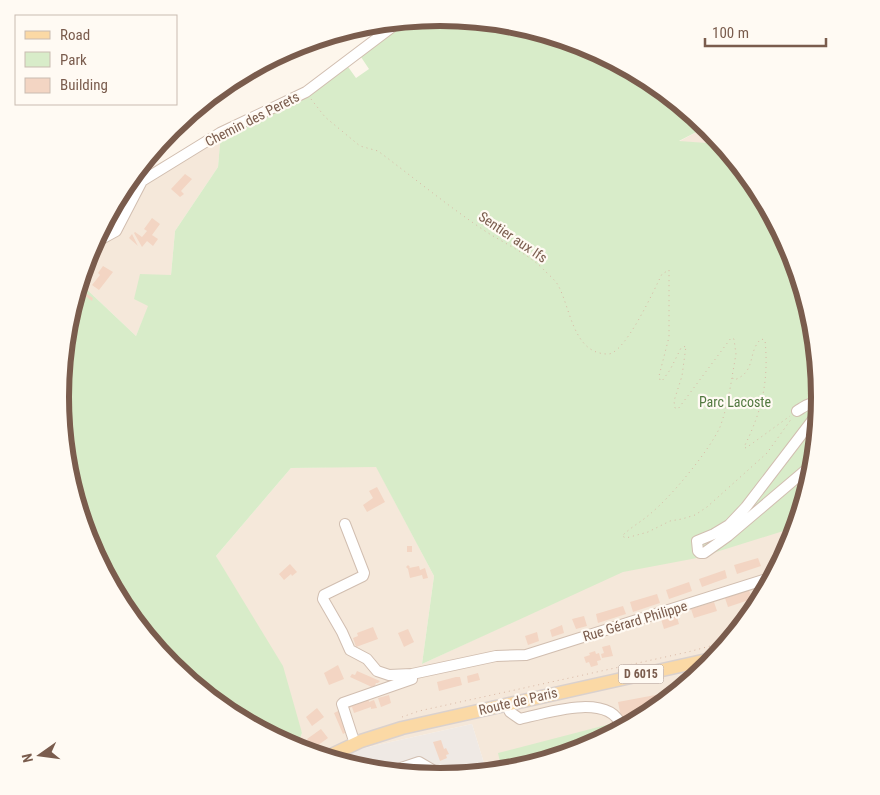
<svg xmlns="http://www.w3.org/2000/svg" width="880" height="795" font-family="'Roboto Condensed',sans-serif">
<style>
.residential{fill:#f5e8da}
.industrial{fill:#efe9e4}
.green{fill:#d8ecc9}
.building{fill:#f3d5c3}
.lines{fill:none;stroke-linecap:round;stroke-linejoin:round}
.minor-casing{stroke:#d1beb0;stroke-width:12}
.major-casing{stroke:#dad1cd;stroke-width:15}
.path{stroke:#d9b8a5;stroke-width:1;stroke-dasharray:1 4;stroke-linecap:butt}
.minor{stroke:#fff;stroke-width:10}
.major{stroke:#fbd9a5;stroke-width:12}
.labels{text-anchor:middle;stroke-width:4.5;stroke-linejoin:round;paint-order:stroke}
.shield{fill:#fffaf3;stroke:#a28b7f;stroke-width:1}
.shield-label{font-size:12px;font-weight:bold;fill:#7a5c4d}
.street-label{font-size:14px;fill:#7a5c4d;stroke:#fffaf3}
.park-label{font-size:14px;fill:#537a41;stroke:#fffaf3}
.rim{fill:none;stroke:#7a5c4d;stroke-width:6}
</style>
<rect width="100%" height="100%" fill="#fdf6ec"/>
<path class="residential" d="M 706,127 L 721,144 L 678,142 Z
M 221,131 L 218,167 L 175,231 L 171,275 L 149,305 L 136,336 L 80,283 L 89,252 L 124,186 L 132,177 Z
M 820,398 L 813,472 L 791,543 L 756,609 L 708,666 L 651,714 L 585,749 L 514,770 L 487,773 L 472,724 L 323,757 L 296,749 L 302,733 L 216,556 L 291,468 L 376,466 L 434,576 L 422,664 L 510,623 Z"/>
<path class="industrial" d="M 472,724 L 487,773 L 440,777 L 366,770 L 323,757 Z"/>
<path class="green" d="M 440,18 L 514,25 L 586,47 L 651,82 L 706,127 L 679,141 L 721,144 L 756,187 L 791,252 L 813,324 L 820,398 L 813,472 L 796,527 L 697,558 L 623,572 L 422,664 L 434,576 L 376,467 L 291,468 L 216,556 L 283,666 L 302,733 L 296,749 L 229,713 L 171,666 L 124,608 L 89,543 L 67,471 L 60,397 L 67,323 L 80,283 L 136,336 L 148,306 L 134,299 L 140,274 L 171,275 L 175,231 L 218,167 L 221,131 L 305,92 L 346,64 L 356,78 L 369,69 L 359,54 L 407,21 Z
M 610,724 L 612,734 L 585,749 L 514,770 L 502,771 L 498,753 Z"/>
<path class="building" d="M 711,132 L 718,141 L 713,145 L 706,135 Z
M 185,174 L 192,179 L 181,191 L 184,194 L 180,197 L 171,189 Z
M 152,218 L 160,224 L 152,235 L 158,239 L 153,246 L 147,241 L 142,247 L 134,233 L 135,232 L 142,237 L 147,231 L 144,229 Z
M 132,234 L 138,246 L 129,238 Z
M 103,266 L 113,272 L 99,290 L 92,285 L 100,275 L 98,273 Z
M 84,292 L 93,298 L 92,301 L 83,294 Z
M 377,487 L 385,502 L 367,512 L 363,505 L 373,498 L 369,491 Z
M 788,530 L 790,534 L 795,531 L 791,543 L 783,558 L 779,551 L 785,547 L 783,544 L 781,545 L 779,542 L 786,535 L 784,532 Z
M 407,546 L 412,546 L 412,552 L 407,552 Z
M 758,558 L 761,566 L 737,574 L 734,565 Z
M 290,564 L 297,572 L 292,576 L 291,574 L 284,580 L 279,574 Z
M 408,565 L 410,567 L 409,568 L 419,566 L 420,570 L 425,568 L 428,578 L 423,579 L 422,575 L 410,578 L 408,569 L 406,567 Z
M 725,570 L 727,578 L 702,587 L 699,579 Z
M 689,582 L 692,591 L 669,599 L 666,590 Z
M 769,584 L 765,592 L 762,596 L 760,587 Z
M 749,590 L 752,599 L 728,607 L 725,598 Z
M 657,594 L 660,603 L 633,612 L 630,602 Z
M 714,602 L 717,611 L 694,618 L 691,609 Z
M 623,606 L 626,614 L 598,623 L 596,614 Z
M 676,614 L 679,624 L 664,629 L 661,619 Z
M 584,616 L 587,626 L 576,629 L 572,619 Z
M 562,625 L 564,633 L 552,637 L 550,630 Z
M 373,627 L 378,639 L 356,647 L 353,638 L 358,636 L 357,633 Z
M 408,629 L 414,642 L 404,647 L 398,633 Z
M 537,632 L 539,641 L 528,645 L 525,636 Z
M 610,645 L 613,656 L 602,658 L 601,654 L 604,653 L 602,647 Z
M 595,651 L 596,654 L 599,653 L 601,660 L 597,661 L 598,665 L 591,667 L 589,662 L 586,663 L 584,657 L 590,655 L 589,653 Z
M 338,665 L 344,679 L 329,685 L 324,673 Z
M 357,671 L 380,681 L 378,683 L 376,683 L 374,688 L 350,677 L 352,674 L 355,675 Z
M 478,673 L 480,680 L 468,683 L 467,676 Z
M 456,677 L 460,677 L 462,685 L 439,691 L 437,682 Z
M 666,693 L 667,700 L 651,714 L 623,727 L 618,702 Z
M 389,695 L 391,703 L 381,707 L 378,698 Z
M 368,697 L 369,702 L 374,700 L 377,708 L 371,709 L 371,707 L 354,713 L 352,707 L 349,708 L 348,705 Z
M 317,708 L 324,717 L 312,726 L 306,717 Z
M 340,710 L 349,731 L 343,734 L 334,713 Z
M 321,729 L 328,738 L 314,748 L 307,739 Z
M 303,740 L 309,748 L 304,752 L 296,749 L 300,746 L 298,744 Z
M 441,740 L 444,749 L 446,748 L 449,754 L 446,755 L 447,758 L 440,761 L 433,742 Z
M 419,769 L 422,776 L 407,774 Z"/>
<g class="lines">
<defs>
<path id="minor" d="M 94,243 L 116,231 L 142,181 L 220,133 L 306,92 L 400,21
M 797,411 C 804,407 811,400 819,406
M 814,463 L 728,536 L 704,553 L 700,553 L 698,551 L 697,541 L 714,534 L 729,525 L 746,507 L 818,413
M 345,524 L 364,573 L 363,576 L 324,595 L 323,599 L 342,632 L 350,650 L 367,659 L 377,671 L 389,675 L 412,674 L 412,679 L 343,703 L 342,704 L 355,744
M 412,674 L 496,656 L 526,655 L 773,577
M 506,704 L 510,712 L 520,719 C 545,713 610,692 621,726
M 389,772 L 419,762 L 436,772 L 440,777"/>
<path id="major" d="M 325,758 L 361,741 L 402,728 L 716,658"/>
</defs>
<use href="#minor" class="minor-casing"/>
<use href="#major" class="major-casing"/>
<path class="path" d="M 311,99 L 325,117 L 360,146 L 378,151 C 414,178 448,206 485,231 C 505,244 529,254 545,271 C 549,275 555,280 558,285 C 571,309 573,354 608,354 C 625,354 654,290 662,274 L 669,270 L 669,337 L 659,376 L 660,380 L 662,381 L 670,370 L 681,348 L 686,346 L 682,376 L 674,401 L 675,408 L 678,409 L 731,338 L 734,339 L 736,354 L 732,377 L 734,380 C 757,372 747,352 761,339 L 765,340 C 769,381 762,411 744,447 L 746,448 L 790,416
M 732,378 C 729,394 726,411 720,427 C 709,451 671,497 650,514 C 641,522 631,527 622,536 L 626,538 L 648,532 L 670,521 L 682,519 L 695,515 L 707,507 L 767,453 L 792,418
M 808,394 L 818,381
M 402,717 L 419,711 L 688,652 L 729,641"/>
<use href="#minor" class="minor"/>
<use href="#major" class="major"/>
</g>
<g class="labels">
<rect class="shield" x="618.5" y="664.5" width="45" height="19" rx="4"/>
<g class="shield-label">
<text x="641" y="678">D 6015</text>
</g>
<g class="street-label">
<text transform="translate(252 119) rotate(-27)" y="5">Chemin des Perets</text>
<text transform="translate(513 237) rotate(34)" y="5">Sentier aux Ifs</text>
<text transform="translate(635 621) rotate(-17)" y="5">Rue Gérard Philippe</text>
<text transform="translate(518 701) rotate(-13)" y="5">Route de Paris</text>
</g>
<g class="park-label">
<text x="735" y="407">Parc Lacoste</text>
</g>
</g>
<path d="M0 0H880V795H0ZM69 397a371 371 0 1 1 742 0a371 371 0 1 1-742 0Z" fill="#fffaf3" fill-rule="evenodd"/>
<path class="rim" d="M69 397a371 371 0 1 1 742 0a371 371 0 1 1-742 0Z"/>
<rect x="15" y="15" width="162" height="90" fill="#fffaf3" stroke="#cabbb1"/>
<rect x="25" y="31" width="25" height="8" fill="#fbd9a5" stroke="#cabbb1"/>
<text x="60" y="40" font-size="15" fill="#7a5c4d">Road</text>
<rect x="25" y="52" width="25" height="15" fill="#d8ecc9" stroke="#cabbb1"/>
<text x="60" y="65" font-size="15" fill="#7a5c4d">Park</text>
<rect x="25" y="78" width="25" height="15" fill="#f3d5c3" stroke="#cabbb1"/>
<text x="60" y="90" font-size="15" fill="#7a5c4d">Building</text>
<g transform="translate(40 755) rotate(256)" stroke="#fffaf3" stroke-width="4" paint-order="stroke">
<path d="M0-4L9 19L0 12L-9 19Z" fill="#7a5c4d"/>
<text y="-8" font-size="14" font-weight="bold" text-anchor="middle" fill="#7a5c4d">N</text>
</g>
<path d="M705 38v8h121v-8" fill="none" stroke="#7a5c4d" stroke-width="2.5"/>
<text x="712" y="38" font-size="15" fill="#7a5c4d" stroke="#fffaf3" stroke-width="4" paint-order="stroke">100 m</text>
</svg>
